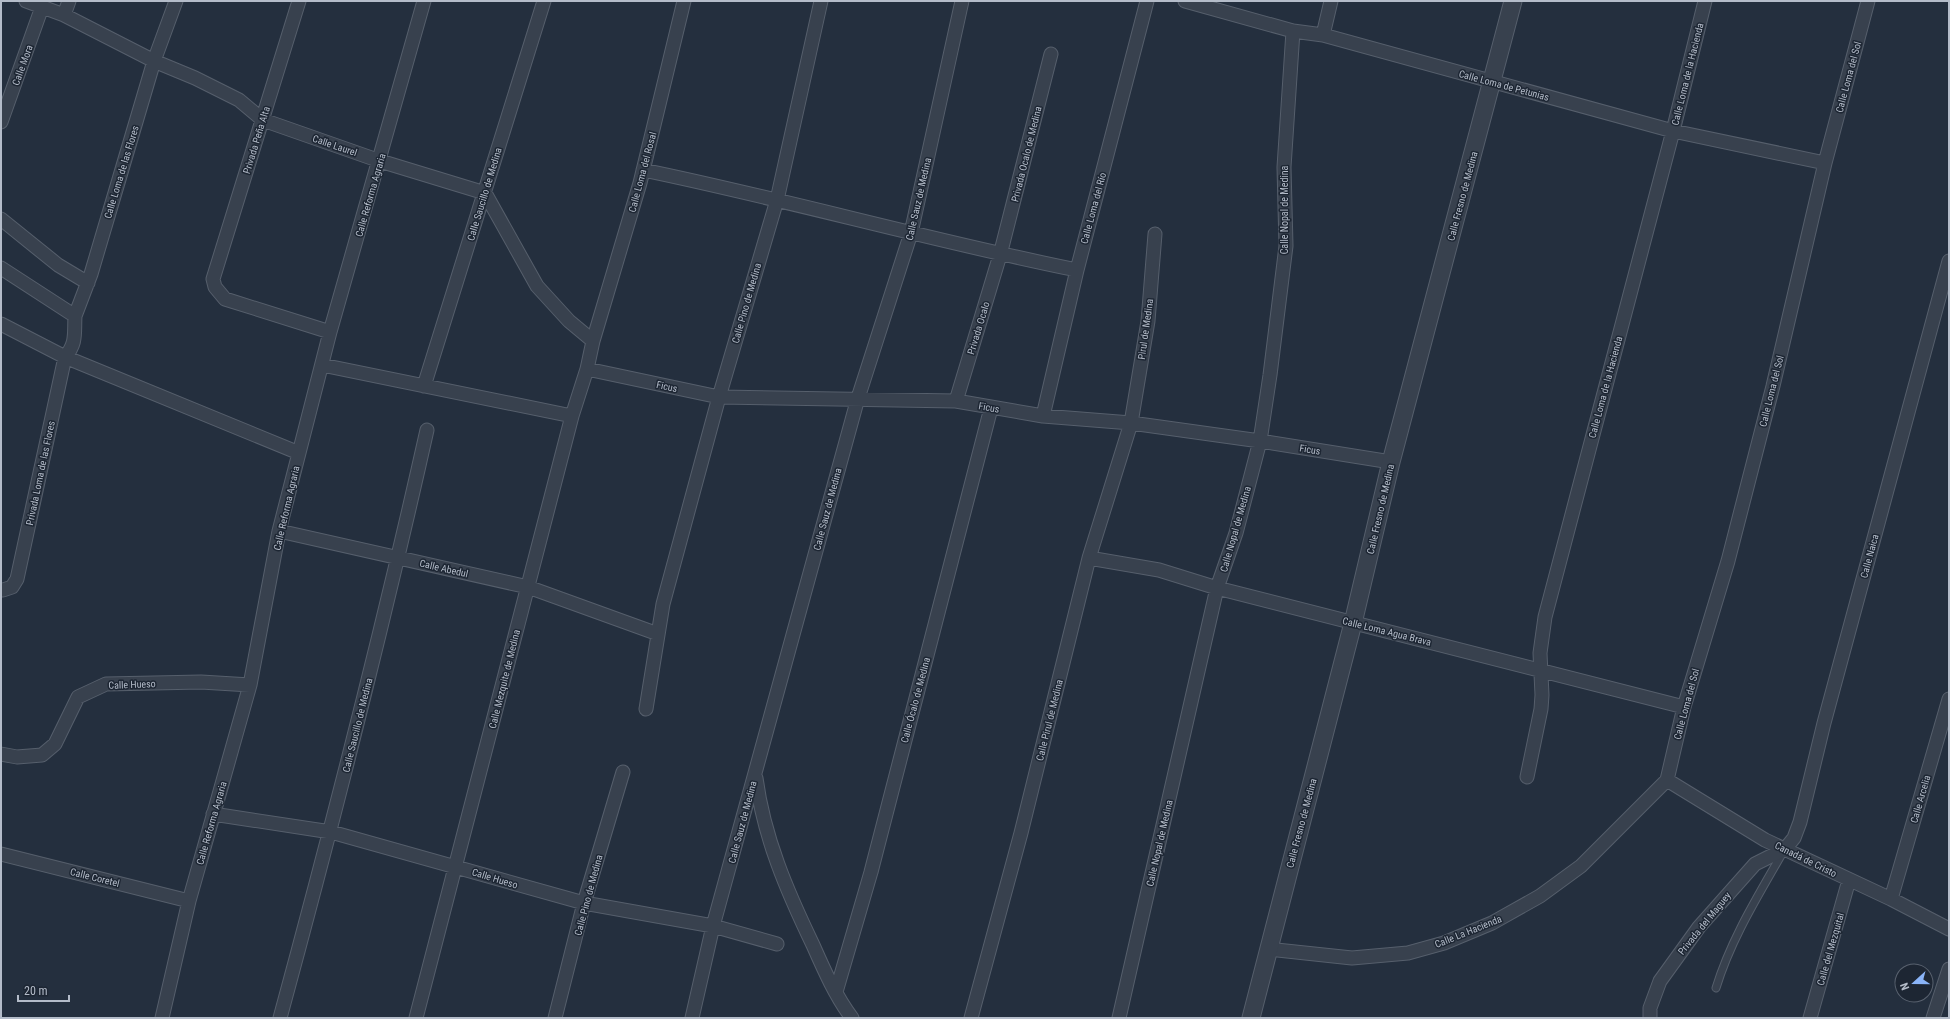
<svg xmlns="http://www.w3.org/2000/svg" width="1950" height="1019" font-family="'Roboto Condensed',sans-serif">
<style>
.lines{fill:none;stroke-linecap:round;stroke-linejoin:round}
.service-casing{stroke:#565f6c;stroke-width:9}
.minor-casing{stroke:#565f6c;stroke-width:15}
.tertiary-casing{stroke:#565f6c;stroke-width:19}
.service{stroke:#38414e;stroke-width:7}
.minor{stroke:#38414e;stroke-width:13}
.tertiary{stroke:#38414e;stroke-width:17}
.labels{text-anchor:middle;stroke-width:3;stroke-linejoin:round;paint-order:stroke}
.street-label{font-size:10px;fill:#b4bcc9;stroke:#1d2633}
</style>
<rect width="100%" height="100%" fill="#242f3e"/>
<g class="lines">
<defs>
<path id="service" d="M 1716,988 C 1731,939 1758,896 1783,852"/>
<path id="minor" d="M 26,1 L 64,15 L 154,61 L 195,78 L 239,100 L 263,120 L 380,161 L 485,193 L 537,286 L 569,321 L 593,341
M 299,1 L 213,279 L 215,287 L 225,299 L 330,332
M 1185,1 L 1293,31 L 1323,35 L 1673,131 L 1825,163
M 64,15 L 69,1
M 1323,35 L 1331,1
M 1,122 L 42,7
M 643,170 C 789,200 932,241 1077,270
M 1,219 L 58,265 L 88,283
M 1,268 L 75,316 C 74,334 77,343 65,357 L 17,579 L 12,587 L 3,590 L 1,590
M 75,316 L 91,274 L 154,61 L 176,1
M 1,324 L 65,357 L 299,453
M 322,365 L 572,416
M 587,369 L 719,397 L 956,401 L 1043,416 L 1131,423 L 1260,441 L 1391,462
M 424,386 L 544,1
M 956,401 L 1000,255 L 1051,54
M 1043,416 L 1077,270 L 1147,1
M 279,531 L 528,587 L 658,634
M 1089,558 L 1159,570 L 1217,588 L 1684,707
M 646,709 L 663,604 L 719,397 L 777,200 L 821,1
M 1,754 L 17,757 L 42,755 L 55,744 L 78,697 L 106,684 L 201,682 L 250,685
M 1527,777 L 1541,709 L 1542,695 L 1540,653 L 1545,617 L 1673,131 L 1705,1
M 756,778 C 764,838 787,891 813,945 C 824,970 836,997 852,1018
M 1667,780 L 1684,707 L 1728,561 L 1773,386 L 1825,163 L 1868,1
M 1667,780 L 1765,840 L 1891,899 L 1949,929
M 213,814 L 331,832 L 584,903 L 713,926 L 777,944
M 1,854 L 189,901
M 1891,899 L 1949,699
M 1268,949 L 1352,958 L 1408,953 L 1444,943 L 1492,923 L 1540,896 L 1581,866 L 1667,780
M 836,992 L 871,872 L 991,408
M 162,1018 L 189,901 L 250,685 L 279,531 L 299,453 L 330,332 L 424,1
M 280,1018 C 333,823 383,627 427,430
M 416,1018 L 572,416 L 587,369 L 593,341 L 640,183 L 684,1
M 555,1018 L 584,903 L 623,772
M 692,1018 L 713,926 L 858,398 L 911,233 L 962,1
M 971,1018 L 1021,833 L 1089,558 L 1131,423 L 1148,321 L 1155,234
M 1119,1018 L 1217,588 L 1236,533 L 1260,441 L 1270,375 L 1286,246 L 1284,167 L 1293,31
M 1650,1018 L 1650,1008 L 1660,981 L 1699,927 L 1755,864 L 1785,849 L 1794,838 L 1800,822 L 1824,723 L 1949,261
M 1810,1018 L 1849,880
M 1933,1018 L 1949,969"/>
<path id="tertiary" d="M 1251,1018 L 1353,623 L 1391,462 L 1513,1"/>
</defs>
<use href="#service" class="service-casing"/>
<use href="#minor" class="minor-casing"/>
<use href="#tertiary" class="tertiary-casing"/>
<use href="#service" class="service"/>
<use href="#minor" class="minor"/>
<use href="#tertiary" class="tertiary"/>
</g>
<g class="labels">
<g class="street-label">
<text transform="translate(22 65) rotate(-70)" y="4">Calle Mora</text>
<text transform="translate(1687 74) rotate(-76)" y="4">Calle Loma de la Hacienda</text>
<text transform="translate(1848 77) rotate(-75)" y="4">Calle Loma del Sol</text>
<text transform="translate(1504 85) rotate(15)" y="4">Calle Loma de Petunias</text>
<text transform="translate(256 140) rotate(-73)" y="4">Privada Peña Alta</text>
<text transform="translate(335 145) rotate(19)" y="4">Calle Laurel</text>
<text transform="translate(1026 154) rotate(-76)" y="4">Privada Ocalo de Medina</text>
<text transform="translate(121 172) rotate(-73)" y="4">Calle Loma de las Flores</text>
<text transform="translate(642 172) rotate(-75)" y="4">Calle Loma del Rosal</text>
<text transform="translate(484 194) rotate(-73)" y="4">Calle Saucillo de Medina</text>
<text transform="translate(370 195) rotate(-74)" y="4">Calle Reforma Agraria</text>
<text transform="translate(1462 196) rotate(-75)" y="4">Calle Fresno de Medina</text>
<text transform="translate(918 199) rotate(-77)" y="4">Calle Sauz de Medina</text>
<text transform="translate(1093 208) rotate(-75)" y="4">Calle Loma del Río</text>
<text transform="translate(1284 210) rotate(-90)" y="4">Calle Nopal de Medina</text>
<text transform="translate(746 303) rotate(-74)" y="4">Calle Pino de Medina</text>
<text transform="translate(978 328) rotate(-73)" y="4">Privada Ocalo</text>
<text transform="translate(1145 329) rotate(-82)" y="4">Pirul de Medina</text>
<text transform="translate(667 386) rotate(12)" y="4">Ficus</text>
<text transform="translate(1605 387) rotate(-75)" y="4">Calle Loma de la Hacienda</text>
<text transform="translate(1771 391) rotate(-76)" y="4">Calle Loma del Sol</text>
<text transform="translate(989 407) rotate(10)" y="4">Ficus</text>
<text transform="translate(1310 449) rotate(9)" y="4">Ficus</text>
<text transform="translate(40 473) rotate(-78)" y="4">Privada Loma de las Flores</text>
<text transform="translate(286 508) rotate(-77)" y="4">Calle Reforma Agraria</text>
<text transform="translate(827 509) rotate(-75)" y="4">Calle Sauz de Medina</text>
<text transform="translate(1380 509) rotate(-77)" y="4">Calle Fresno de Medina</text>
<text transform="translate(1235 529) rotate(-74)" y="4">Calle Nopal de Medina</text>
<text transform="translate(1869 556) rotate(-75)" y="4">Calle Naica</text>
<text transform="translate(444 568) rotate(13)" y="4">Calle Abedul</text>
<text transform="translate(1387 631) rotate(14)" y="4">Calle Loma Agua Brava</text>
<text transform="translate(504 679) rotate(-76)" y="4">Calle Mezquite de Medina</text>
<text transform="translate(132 684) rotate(-2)" y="4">Calle Hueso</text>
<text transform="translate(915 700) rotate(-75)" y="4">Calle Ócalo de Medina</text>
<text transform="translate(1686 704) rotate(-75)" y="4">Calle Loma del Sol</text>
<text transform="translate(1049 720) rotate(-76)" y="4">Calle Pirul de Medina</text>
<text transform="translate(357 725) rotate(-76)" y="4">Calle Saucillo de Medina</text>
<text transform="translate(1920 799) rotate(-74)" y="4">Calle Arcelia</text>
<text transform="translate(742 822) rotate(-75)" y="4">Calle Sauz de Medina</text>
<text transform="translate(211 823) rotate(-74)" y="4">Calle Reforma Agraria</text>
<text transform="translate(1301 823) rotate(-75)" y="4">Calle Fresno de Medina</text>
<text transform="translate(1159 843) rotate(-77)" y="4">Calle Nopal de Medina</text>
<text transform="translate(1806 859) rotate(26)" y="4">Canadá de Cristo</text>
<text transform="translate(95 877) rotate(14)" y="4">Calle Coretel</text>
<text transform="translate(495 878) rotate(17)" y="4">Calle Hueso</text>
<text transform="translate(588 895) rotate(-75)" y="4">Calle Pino de Medina</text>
<text transform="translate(1704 923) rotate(-51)" y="4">Privada del Maguey</text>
<text transform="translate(1468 931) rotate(-22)" y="4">Calle La Hacienda</text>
<text transform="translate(1830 949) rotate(-74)" y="4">Calle del Mezquital</text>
</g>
</g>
<rect width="1950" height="1019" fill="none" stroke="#b4bcc9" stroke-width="4"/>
<g transform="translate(1914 983) rotate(249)"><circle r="19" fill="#1d2633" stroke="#59626f"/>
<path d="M0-3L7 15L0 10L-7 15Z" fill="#8ab4f8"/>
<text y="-6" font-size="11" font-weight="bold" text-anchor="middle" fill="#b4bcc9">N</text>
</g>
<path d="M18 995v6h51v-6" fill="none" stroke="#b4bcc9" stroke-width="2"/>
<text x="24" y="995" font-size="12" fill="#b4bcc9" stroke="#1d2633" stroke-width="3" paint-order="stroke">20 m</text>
</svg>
